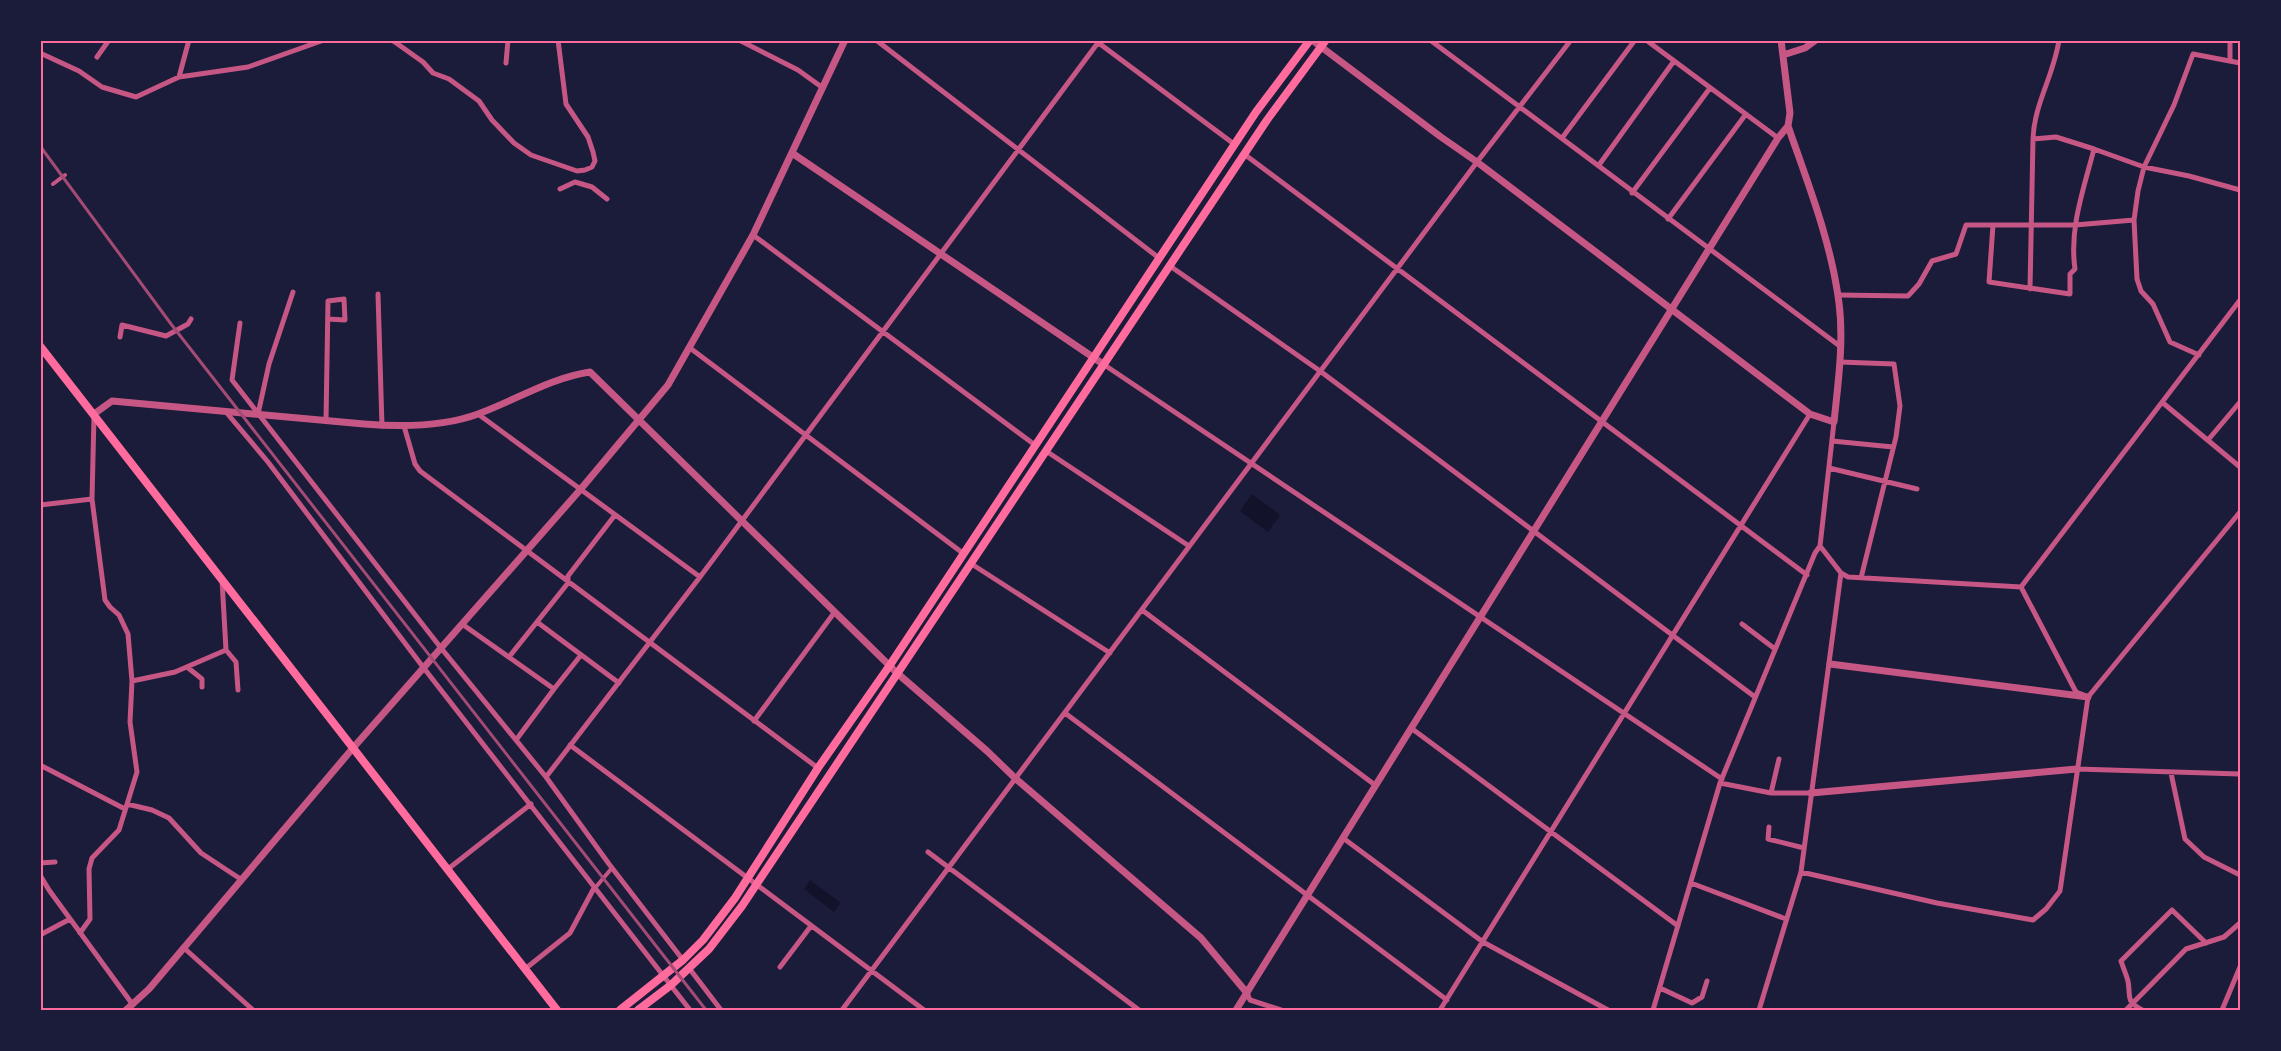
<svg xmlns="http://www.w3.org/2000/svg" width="2281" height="1051" font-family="Roboto,sans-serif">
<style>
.water{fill:#12122b}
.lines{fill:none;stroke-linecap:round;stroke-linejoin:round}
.pedestrian{stroke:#c65784;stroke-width:4}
.minor{stroke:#c65784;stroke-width:5}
.tertiary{stroke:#c65784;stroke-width:7}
.secondary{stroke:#ff6b9d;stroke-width:8}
.primary{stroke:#ff6b9d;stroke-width:8}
.rail{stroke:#a44b75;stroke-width:3}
.neatline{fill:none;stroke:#ff6b9d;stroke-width:2}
</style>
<rect width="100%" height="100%" fill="#1b1b3a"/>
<path class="water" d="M 1252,494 L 1280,515 L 1268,532 L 1240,511 Z
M 810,880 L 841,903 L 834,912 L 804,889 Z"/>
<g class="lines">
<path class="pedestrian" d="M 53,184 L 65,175
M 595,888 L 612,868"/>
<path class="minor" d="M 392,40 L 423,62 L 433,73 L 449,79 L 479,101 L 492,120 L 514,143 L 531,155 L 577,171 L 585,170 L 592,167 L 595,161 L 593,152 L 588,137 L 566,104 L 558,40
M 739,40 L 798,70 L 823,88
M 876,40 L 1159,258
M 1430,40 L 1841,347
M 1646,40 L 1778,138
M 1096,41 L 1234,144
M 40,53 L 79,71 L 102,87 L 136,97 L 179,77 L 248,67 L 324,40
M 97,57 L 109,40
M 2230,61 L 2230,40
M 506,63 L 508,40
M 179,77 L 189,40
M 1562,138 L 1635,40
M 2033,139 C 2034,104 2054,75 2059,40
M 1244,154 L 1807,575
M 1599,165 L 1674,61
M 560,189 L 575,182 L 592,187 L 607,199
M 1632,193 L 1710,88
M 1668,219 L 1746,114
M 1993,225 L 1989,282 L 2070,294 L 2070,274 L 2075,269 C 2069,228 2084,188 2094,149
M 753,235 L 1035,445
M 1170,266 L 1320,371 L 1755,697
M 2030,289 L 2033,139 L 2056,137 L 2094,149 L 2144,167 L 2189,176 L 2240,190
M 378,294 L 382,426
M 1838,295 L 1908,296 L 1919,284 L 1932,261 L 1956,254 L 1966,225 L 2075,225 L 2134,220
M 240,323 L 232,380 L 441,648 L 546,777 L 609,864 L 683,960
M 120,337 L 122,325 L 166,336 L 188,324 L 191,319
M 690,348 L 964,554
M 2199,355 L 2170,342 L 2153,304 L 2141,291 L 2137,279 L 2134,220 L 2138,191 L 2144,167 L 2174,105 L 2193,54 L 2240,63
M 1840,362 L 1894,364 L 1900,406 L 1896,437 L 1861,578
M 1103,364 L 1722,779
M 2163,403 L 2240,467
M 226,412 L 268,462 L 423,667 L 690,1010
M 258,414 L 269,364 L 293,292
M 478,414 L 700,577
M 326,420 L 328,301 L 344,299 L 345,320 L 328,319
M 404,426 L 415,464 L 420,471 L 818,768
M 2208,440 L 2240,402
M 1832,441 L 1893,447
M 1046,451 L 1189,546
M 1829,468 L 1917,489
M 40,505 L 92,499
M 1820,546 L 1841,573 L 1848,577 L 2021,587
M 970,563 L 1110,653
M 2021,587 L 2240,300
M 2021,587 L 2076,692 L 2084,695
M 1142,610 L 1375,785
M 537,622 L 619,683
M 462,624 L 554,689 L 516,740
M 1742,624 L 1775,649
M 226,650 L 236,662 L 238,690
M 509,657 L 568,583 L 568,576 L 615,515
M 187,667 L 202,679 L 202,687
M 132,681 L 175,672 L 226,650 L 222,580
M 554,689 L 581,655
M 1065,713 L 1447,1000
M 754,721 L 834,613
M 1411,728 L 1678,926
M 570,745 L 924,1010
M 40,765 L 125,809
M 2077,769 L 2240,774
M 2171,773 L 2185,839 L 2204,857 L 2240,875
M 546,777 L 700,577 L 1100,40
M 1720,783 L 1771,793 L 1811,793
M 1771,793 L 1779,759
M 127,804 L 152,810 L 169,818 L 201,853 L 242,880
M 1769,827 L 1768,839 L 1804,848
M 1343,838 L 1483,942 L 1608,1010
M 928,852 L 1139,1010
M 40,863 L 55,862
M 448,869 L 531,804
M 1801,872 L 1937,903 L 2033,920 L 2046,909 L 2060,891 L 2088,697 L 2240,512
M 40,875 L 49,890 L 133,1005
M 1691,883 L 1786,919
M 80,933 L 90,919 L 89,869 L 92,858 L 119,830 L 137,772 L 130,722 L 132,681 L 128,634 L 119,615 L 110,607 L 105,600 L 92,499 L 94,416
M 40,935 L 70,919
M 184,948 L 253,1010
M 780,967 L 811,926
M 689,968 L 721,1010
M 525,969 L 570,933 L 594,888
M 1660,988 L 1692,1003 L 1702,997 L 1707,981
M 1247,993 L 1250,1000 L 1281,1010
M 842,1010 L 1477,162 L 1571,40
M 1440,1010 L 1810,414
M 1653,1010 L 1720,783 L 1815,553 L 1820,546 L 1834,422
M 1759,1010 L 1801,872 L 1841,573
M 2126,1010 L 2186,949 L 2224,937 L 2240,923
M 2142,1010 C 2125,1000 2131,998 2128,981 C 2126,974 2123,967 2121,961 L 2172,910 L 2206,943
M 2222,1010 L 2240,967"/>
<path class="tertiary" d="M 1312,40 L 1441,137 L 1477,162 L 1810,414 L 1834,422 C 1838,383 1844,342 1839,303 C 1831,241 1808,184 1788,126
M 1783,55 L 1805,48 L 1816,40
M 792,153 L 1103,364
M 94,414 L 112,401 L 364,424 C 401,427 443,427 478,414 C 516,400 550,378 590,372 L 897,673 L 987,751 L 1016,779 L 1201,938 L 1247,993
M 1830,664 L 2088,697
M 1811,793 L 2077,769
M 126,1010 L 149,989 L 353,748 L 580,490 L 668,385 L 753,235 L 845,40
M 1236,1010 L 1778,138 L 1788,126 L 1790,113 L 1781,40"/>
<path class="secondary" d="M 620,1010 L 683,960 L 703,940 L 735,898 L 818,768 L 890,665 L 1256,112 L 1310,40
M 638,1010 L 671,985 L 709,949 L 742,906 L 1267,120 L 1326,40"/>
<path class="primary" d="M 40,346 L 557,1010"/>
<path class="rail" d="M 40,146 L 171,324 L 706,1010"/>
</g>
<rect width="2281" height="1051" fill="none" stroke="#1b1b3a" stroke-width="84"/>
<rect x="42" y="42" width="2197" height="967" class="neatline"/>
</svg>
